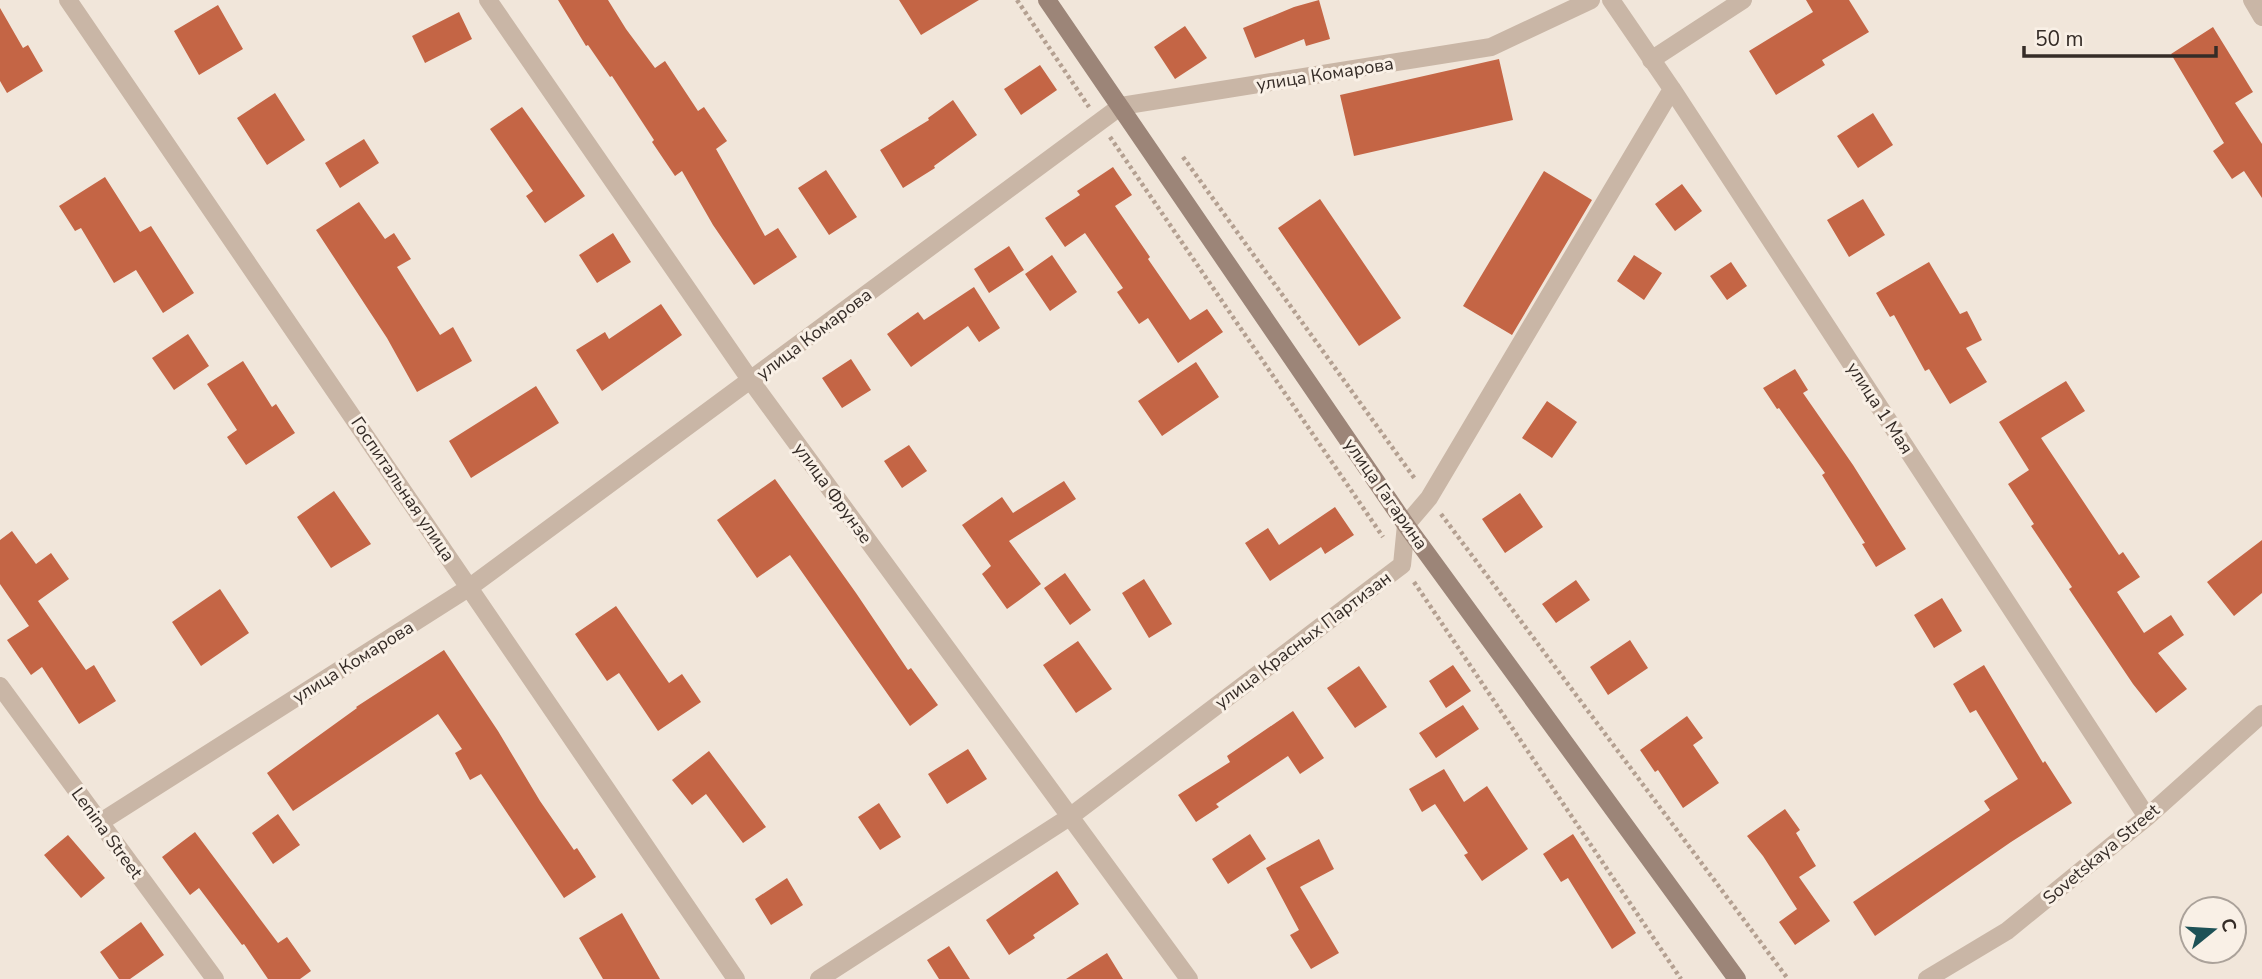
<svg xmlns="http://www.w3.org/2000/svg" width="2262" height="979" font-family="'Nunito Sans',sans-serif">
<style>
.building{fill:#c46545}
.lines{fill:none;stroke-linecap:round;stroke-linejoin:round}
.path{stroke:#b4a091;stroke-width:4.5;stroke-dasharray:3.5 3.5;stroke-linecap:butt}
.minor{stroke:#c9b6a6;stroke-width:18}
.tertiary{stroke:#c9b6a6;stroke-width:18}
.secondary{stroke:#9c8578;stroke-width:18}
.labels{text-anchor:middle;stroke-width:6;stroke-linejoin:round;paint-order:stroke}
.street-label{font-size:18px;fill:#352c27;stroke:#f9f0e6}
</style>
<rect width="100%" height="100%" fill="#f1e6da"/>
<path class="building" d="M 558,0 L 608,0 L 626,29 L 655,68 L 665,61 L 698,111 L 704,107 L 727,141 L 716,149 L 765,236 L 778,228 L 797,257 L 754,285 L 713,225 L 682,171 L 675,176 L 652,142 L 654,140 L 612,76 L 610,77 L 588,45 L 586,46 Z
M 899,0 L 979,0 L 921,35 Z
M 1319,0 L 1330,39 L 1306,46 L 1304,39 L 1255,58 L 1243,28 L 1294,7 Z
M 1806,0 L 1849,0 L 1869,32 L 1822,60 L 1825,65 L 1776,95 L 1749,51 L 1813,12 Z
M 218,5 L 243,49 L 199,75 L 174,31 Z
M 0,8 L 23,48 L 28,45 L 43,71 L 7,93 L 0,81 Z
M 459,12 L 472,39 L 425,63 L 412,36 Z
M 1185,26 L 1207,58 L 1175,79 L 1154,47 Z
M 2213,27 L 2253,92 L 2235,103 L 2262,144 L 2262,198 L 2244,171 L 2232,179 L 2213,151 L 2224,143 L 2171,54 Z
M 1499,59 L 1513,120 L 1354,156 L 1340,95 Z
M 1040,65 L 1057,90 L 1021,115 L 1004,89 Z
M 275,93 L 305,140 L 267,165 L 237,118 Z
M 953,100 L 977,135 L 934,166 L 935,168 L 903,188 L 880,150 L 929,120 L 928,118 Z
M 522,107 L 585,196 L 545,223 L 526,196 L 533,191 L 490,129 Z
M 1873,113 L 1893,145 L 1858,168 L 1837,136 Z
M 364,139 L 379,163 L 340,188 L 325,163 Z
M 1113,167 L 1132,195 L 1115,206 L 1150,257 L 1148,259 L 1190,320 L 1207,309 L 1223,332 L 1178,363 L 1148,318 L 1139,324 L 1117,292 L 1123,288 L 1085,233 L 1065,247 L 1045,218 L 1080,195 L 1077,191 Z
M 826,170 L 857,217 L 829,235 L 798,188 Z
M 1544,171 L 1592,200 L 1512,335 L 1463,306 Z
M 105,177 L 140,232 L 151,226 L 194,293 L 163,313 L 136,270 L 114,283 L 81,228 L 75,231 L 59,206 Z
M 1682,184 L 1702,211 L 1675,231 L 1655,204 Z
M 1320,199 L 1401,318 L 1359,346 L 1278,228 Z
M 1863,199 L 1885,235 L 1849,257 L 1827,220 Z
M 359,202 L 385,239 L 394,233 L 411,259 L 397,267 L 440,335 L 453,327 L 472,361 L 417,392 L 387,338 L 316,230 Z
M 613,233 L 631,262 L 597,283 L 579,255 Z
M 1009,246 L 1024,270 L 989,293 L 974,269 Z
M 1052,255 L 1077,292 L 1050,311 L 1025,274 Z
M 1634,255 L 1662,273 L 1644,300 L 1617,281 Z
M 1731,262 L 1747,286 L 1727,300 L 1710,276 Z
M 1929,262 L 1960,314 L 1967,311 L 1982,340 L 1966,348 L 1987,382 L 1950,404 L 1929,369 L 1925,371 L 1894,315 L 1890,317 L 1876,293 Z
M 974,287 L 1000,328 L 979,342 L 968,326 L 911,367 L 887,334 L 918,312 L 924,320 Z
M 661,304 L 682,335 L 602,391 L 576,350 L 605,332 L 609,339 Z
M 188,334 L 209,366 L 174,390 L 152,358 Z
M 851,359 L 871,390 L 842,408 L 822,378 Z
M 243,361 L 272,407 L 276,404 L 295,433 L 246,465 L 227,437 L 237,430 L 207,384 Z
M 1196,362 L 1219,397 L 1162,436 L 1138,401 Z
M 1795,369 L 1808,390 L 1803,393 L 1853,465 L 1906,549 L 1876,567 L 1862,544 L 1865,543 L 1822,475 L 1825,473 L 1779,408 L 1777,409 L 1763,388 Z
M 2066,381 L 2085,411 L 2041,438 L 2119,555 L 2123,552 L 2140,577 L 2117,592 L 2144,633 L 2171,615 L 2184,635 L 2158,653 L 2187,689 L 2156,713 L 2133,684 L 2069,589 L 2072,587 L 2031,526 L 2034,524 L 2008,484 L 2029,470 L 1999,422 Z
M 536,386 L 559,423 L 471,478 L 449,441 Z
M 1547,401 L 1577,422 L 1552,458 L 1522,438 Z
M 909,445 L 927,471 L 902,488 L 884,461 Z
M 775,479 L 856,593 L 908,670 L 911,668 L 938,705 L 910,726 L 790,555 L 757,578 L 717,520 Z
M 1064,481 L 1076,499 L 1009,541 L 1041,584 L 1007,609 L 982,574 L 991,566 L 962,525 L 1002,497 L 1013,513 Z
M 334,491 L 371,544 L 331,568 L 297,517 Z
M 1520,493 L 1543,527 L 1505,553 L 1482,519 Z
M 1335,507 L 1354,535 L 1325,554 L 1321,547 L 1270,581 L 1245,543 L 1268,528 L 1279,545 Z
M 12,531 L 36,564 L 51,553 L 69,579 L 38,601 L 86,670 L 94,665 L 116,701 L 79,724 L 42,667 L 31,675 L 7,640 L 29,626 L 0,584 L 0,540 Z
M 2262,540 L 2262,593 L 2234,616 L 2207,582 Z
M 1065,573 L 1091,610 L 1070,625 L 1044,588 Z
M 1144,579 L 1172,624 L 1149,638 L 1122,593 Z
M 1576,580 L 1590,600 L 1556,623 L 1542,604 Z
M 220,589 L 249,633 L 201,666 L 172,622 Z
M 1942,598 L 1962,631 L 1934,648 L 1914,615 Z
M 616,606 L 669,683 L 682,674 L 701,702 L 658,731 L 619,673 L 607,681 L 575,634 Z
M 1630,640 L 1648,668 L 1608,695 L 1590,667 Z
M 1078,641 L 1112,689 L 1076,713 L 1043,665 Z
M 444,650 L 498,731 L 540,801 L 574,850 L 577,848 L 596,877 L 564,898 L 481,774 L 470,780 L 455,753 L 462,749 L 438,714 L 293,811 L 267,773 L 357,708 L 356,707 Z
M 1453,665 L 1471,691 L 1446,708 L 1429,681 Z
M 1984,665 L 2043,763 L 2045,761 L 2072,803 L 2011,842 L 1875,936 L 1853,902 L 1990,810 L 1984,801 L 2018,779 L 1976,710 L 1970,713 L 1953,684 Z
M 1359,666 L 1387,707 L 1355,728 L 1327,688 Z
M 1463,705 L 1479,729 L 1436,758 L 1419,733 Z
M 1293,711 L 1324,758 L 1300,774 L 1288,756 L 1216,804 L 1219,807 L 1196,822 L 1178,795 L 1230,762 L 1227,756 Z
M 1687,716 L 1703,738 L 1693,745 L 1719,783 L 1683,808 L 1658,770 L 1655,772 L 1640,750 Z
M 968,749 L 987,779 L 947,804 L 928,774 Z
M 709,751 L 766,827 L 743,843 L 706,794 L 692,805 L 672,780 Z
M 1444,769 L 1464,802 L 1487,786 L 1528,849 L 1482,881 L 1464,855 L 1468,853 L 1435,804 L 1422,812 L 1409,789 Z
M 879,803 L 901,837 L 880,850 L 858,817 Z
M 1785,809 L 1800,830 L 1796,833 L 1816,866 L 1799,877 L 1830,921 L 1795,945 L 1779,922 L 1797,909 L 1763,856 L 1747,836 Z
M 278,814 L 300,845 L 273,864 L 252,833 Z
M 195,832 L 278,943 L 287,937 L 311,971 L 300,979 L 268,979 L 244,944 L 242,945 L 199,888 L 190,895 L 162,857 Z
M 1250,834 L 1266,859 L 1228,884 L 1212,859 Z
M 1573,834 L 1636,933 L 1612,949 L 1568,878 L 1561,882 L 1543,854 Z
M 68,835 L 105,878 L 81,898 L 44,855 Z
M 1319,839 L 1334,869 L 1300,887 L 1339,953 L 1311,969 L 1290,935 L 1299,930 L 1266,868 Z
M 1057,871 L 1079,904 L 1033,935 L 1035,938 L 1009,955 L 986,920 Z
M 787,878 L 803,905 L 771,925 L 755,899 Z
M 622,913 L 660,979 L 603,979 L 579,938 Z
M 141,922 L 164,955 L 130,979 L 119,979 L 100,952 Z
M 949,946 L 970,979 L 939,979 L 927,960 Z
M 1107,953 L 1123,979 L 1066,979 Z"/>
<g class="lines">
<path class="path" d="M 1017,0 L 1089,107
M 1110,137 L 1383,537
M 1183,157 L 1415,479
M 1441,514 L 1788,979
M 1414,582 L 1681,979"/>
<path class="minor" d="M 68,0 L 736,979
M 488,0 L 751,381 L 1189,979
M 1611,0 L 1672,89 L 2147,817
M 2252,0 L 2262,17
M 1651,60 L 1743,0
M 99,823 L 470,587 L 1121,106 L 1491,47 L 1591,0
M 819,979 L 1071,816 L 1402,565 L 1406,525 L 1429,498 L 1672,89"/>
<path class="tertiary" d="M 0,686 L 215,979
M 1927,979 L 2007,931 L 2147,817 L 2262,714"/>
<path class="secondary" d="M 1047,0 L 1406,525 L 1737,979"/>
</g>
<g class="labels">
<g class="street-label">
<text transform="translate(1325 74) rotate(-9)" y="6">улица Комарова</text>
<text transform="translate(814 334) rotate(-37)" y="6">улица Комарова</text>
<text transform="translate(1880 408) rotate(57)" y="6">улица 1 Мая</text>
<text transform="translate(403 489) rotate(56)" y="6">Госпитальная улица</text>
<text transform="translate(833 493) rotate(54)" y="6">улица Фрунзе</text>
<text transform="translate(1386 494) rotate(55)" y="6">улица Гагарина</text>
<text transform="translate(1303 640) rotate(-37)" y="6">улица Красных Партизан</text>
<text transform="translate(353 662) rotate(-32)" y="6">улица Комарова</text>
<text transform="translate(107 833) rotate(54)" y="6">Lenina Street</text>
<text transform="translate(2101 854) rotate(-40)" y="6">Sovetskaya Street</text>
</g>
</g>
<g transform="translate(2213 930) rotate(72)"><circle r="33" fill="#f9f0e6" stroke="#aba29a" stroke-width="2"/>
<path d="M0-5L12 26L0 18L-12 26Z" fill="#1d5156"/>
<text y="-10" font-size="19" font-weight="bold" text-anchor="middle" fill="#352c27">С</text>
</g>
<path d="M2024 46v10h192v-10" fill="none" stroke="#352c27" stroke-width="3.5"/>
<text x="2035" y="46" font-size="21" fill="#352c27" stroke="#f9f0e6" stroke-width="5" paint-order="stroke">50 m</text>
</svg>
